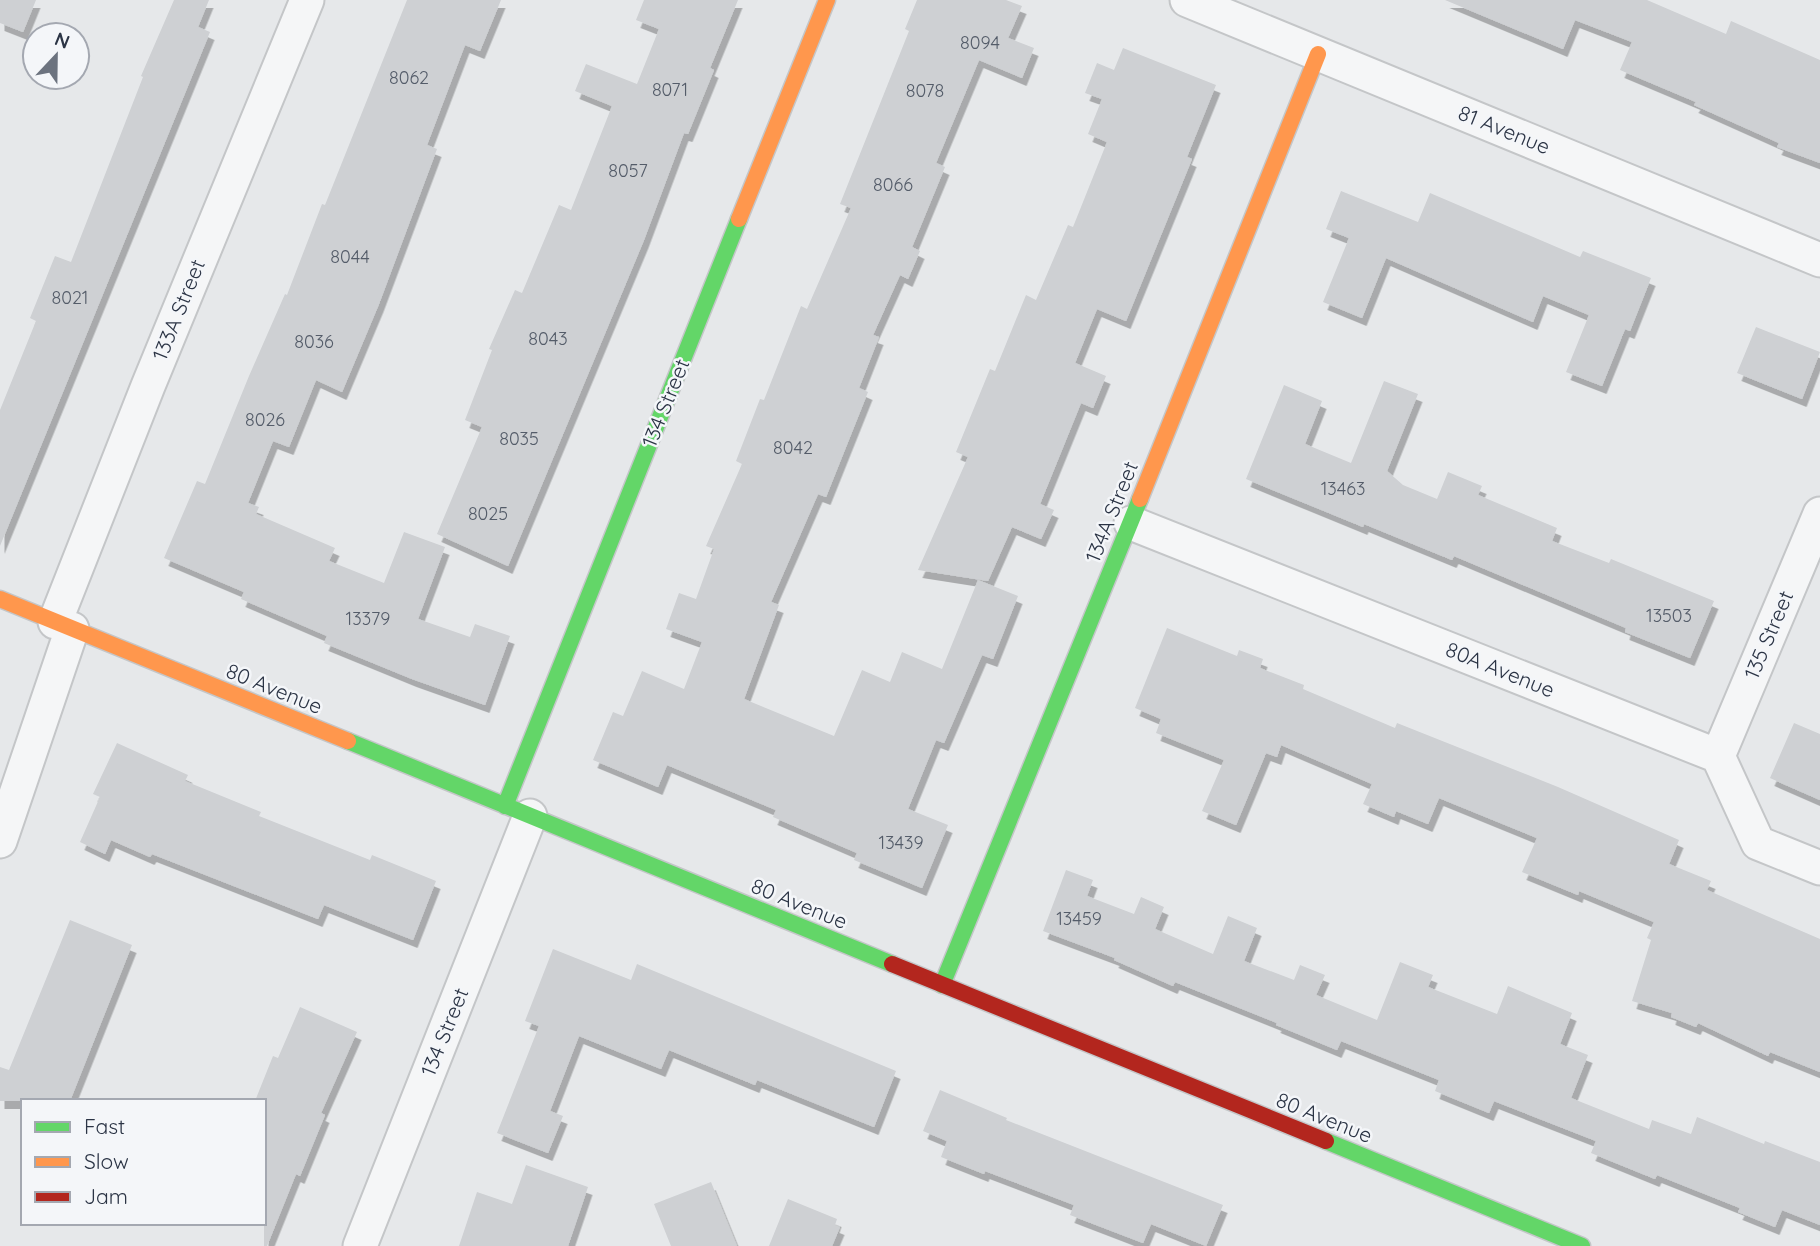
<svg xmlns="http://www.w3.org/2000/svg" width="1820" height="1246" font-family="Quicksand,sans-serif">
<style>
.building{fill:#ced0d3;filter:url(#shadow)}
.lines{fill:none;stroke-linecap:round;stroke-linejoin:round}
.street-casing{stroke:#c4c6c8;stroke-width:37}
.fast-casing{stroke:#c4c6c8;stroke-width:19}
.slow-casing{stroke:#c4c6c8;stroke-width:19}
.jam-casing{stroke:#c4c6c8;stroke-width:19}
.street{stroke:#f5f6f7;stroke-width:33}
.fast{stroke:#63d668;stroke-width:16}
.slow{stroke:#ff974d;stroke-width:16}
.jam{stroke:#b3261e;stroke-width:16}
.labels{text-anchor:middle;stroke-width:5;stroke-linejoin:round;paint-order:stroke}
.number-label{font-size:18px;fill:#545c69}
.street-label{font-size:21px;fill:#2b3445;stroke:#f4f6f9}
</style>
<defs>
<filter id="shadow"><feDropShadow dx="4.5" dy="8" stdDeviation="0" flood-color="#0004"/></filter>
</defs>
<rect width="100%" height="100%" fill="#e6e8ea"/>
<path class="building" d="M 0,0 L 36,0 L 23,32 L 0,23 Z
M 174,0 L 209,0 L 198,27 L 210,32 L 0,546 L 0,410 L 36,321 L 30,318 L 55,256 L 71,262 L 143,77 L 141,76 Z
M 407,0 L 501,0 L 480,51 L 465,45 L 427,145 L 437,149 L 379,304 L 342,392 L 316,380 L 289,447 L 273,441 L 248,503 L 259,507 L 256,514 L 335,548 L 329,561 L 384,583 L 404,532 L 445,547 L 418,619 L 470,637 L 475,624 L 510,636 L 485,705 L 412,679 L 324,643 L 327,636 L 241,599 L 244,592 L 164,558 L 197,481 L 205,484 L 249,376 L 285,294 L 287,295 L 322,204 L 325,205 Z
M 644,0 L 738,0 L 710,68 L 714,70 L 688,134 L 684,133 L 644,240 L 508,566 L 437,534 L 482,427 L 465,420 L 492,350 L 489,349 L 515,290 L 522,293 L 559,205 L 571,210 L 612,106 L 575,91 L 586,64 L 637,84 L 659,29 L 636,20 Z
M 917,0 L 1006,0 L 1022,6 L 1008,38 L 1034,48 L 1022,78 L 979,60 L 936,163 L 945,167 L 912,247 L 920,251 L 908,279 L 900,275 L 873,335 L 879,337 L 859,388 L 868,392 L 826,497 L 818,494 L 771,602 L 779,605 L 744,699 L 834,736 L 862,670 L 890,682 L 902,652 L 942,669 L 978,580 L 1018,596 L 993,659 L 982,655 L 944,743 L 936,740 L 908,809 L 948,825 L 922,888 L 854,860 L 857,853 L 773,817 L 776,810 L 667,765 L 658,787 L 593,760 L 613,712 L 623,716 L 642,671 L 684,689 L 702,642 L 666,629 L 679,593 L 696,599 L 714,549 L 706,546 L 742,464 L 736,461 L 760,399 L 764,400 L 801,306 L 807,309 L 851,208 L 840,204 L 909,31 L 905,29 Z
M 1445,0 L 1647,0 L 1726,34 L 1731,21 L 1820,60 L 1820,163 L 1777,147 L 1779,143 L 1694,105 L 1696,102 L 1620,70 L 1632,42 L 1575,20 L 1563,49 Z
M 1123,48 L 1216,85 L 1187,157 L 1192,159 L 1126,321 L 1097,309 L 1075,363 L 1106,376 L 1093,408 L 1081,403 L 1040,504 L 1054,510 L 1041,539 L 1012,527 L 988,581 L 918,570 L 968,457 L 956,452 L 990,369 L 995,371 L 1026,295 L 1036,300 L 1068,225 L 1073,227 L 1107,142 L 1088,134 L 1102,99 L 1085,93 L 1097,63 L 1114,70 Z
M 1341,191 L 1418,222 L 1430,193 L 1580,257 L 1583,251 L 1651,278 L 1630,331 L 1625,329 L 1602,386 L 1566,372 L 1589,315 L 1543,296 L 1533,322 L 1386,258 L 1362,318 L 1323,302 L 1349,238 L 1326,229 Z
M 1756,327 L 1820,352 L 1802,399 L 1737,373 Z
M 1384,381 L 1418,394 L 1387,471 L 1403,485 L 1437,499 L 1448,472 L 1482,486 L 1478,495 L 1557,528 L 1552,541 L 1609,563 L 1611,559 L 1714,601 L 1690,658 L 1625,632 L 1626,628 L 1454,556 L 1452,560 L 1364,524 L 1363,527 L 1246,479 L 1284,385 L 1322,401 L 1305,444 L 1351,463 Z
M 1167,628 L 1237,656 L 1239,650 L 1263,659 L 1260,668 L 1304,685 L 1303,689 L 1395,728 L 1397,723 L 1558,787 L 1679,840 L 1669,864 L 1711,881 L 1707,890 L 1820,939 L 1820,1072 L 1770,1052 L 1768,1056 L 1698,1023 L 1696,1027 L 1671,1017 L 1672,1013 L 1632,1001 L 1651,940 L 1647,938 L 1654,922 L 1579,891 L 1578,895 L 1522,872 L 1537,838 L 1439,798 L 1428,824 L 1396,811 L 1394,817 L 1363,804 L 1372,784 L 1281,745 L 1277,757 L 1266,753 L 1236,825 L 1202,811 L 1224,760 L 1156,733 L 1161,719 L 1135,708 Z
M 1794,723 L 1820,734 L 1820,800 L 1770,778 Z
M 117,743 L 188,775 L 185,781 L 261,812 L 259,816 L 370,860 L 372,855 L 436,881 L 413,940 L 324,905 L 318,919 L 152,854 L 150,857 L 111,840 L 105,854 L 80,842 L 100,797 L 93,794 Z
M 1066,870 L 1093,880 L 1087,896 L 1134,914 L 1141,897 L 1164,907 L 1155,929 L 1213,954 L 1228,916 L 1257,928 L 1244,961 L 1294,980 L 1300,965 L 1325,975 L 1316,995 L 1377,1020 L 1400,962 L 1433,975 L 1428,987 L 1497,1014 L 1508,986 L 1572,1013 L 1560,1044 L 1588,1055 L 1571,1098 L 1649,1129 L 1652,1120 L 1691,1134 L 1697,1117 L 1764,1144 L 1765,1141 L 1820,1162 L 1820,1225 L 1782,1210 L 1775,1227 L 1738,1212 L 1740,1208 L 1657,1175 L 1655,1179 L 1591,1153 L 1596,1141 L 1494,1101 L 1489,1113 L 1435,1091 L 1439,1080 L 1341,1041 L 1337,1050 L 1276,1025 L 1277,1023 L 1175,982 L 1173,986 L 1114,960 L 1115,958 L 1043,931 Z
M 70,920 L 132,945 L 70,1101 L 0,1101 L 0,1067 L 9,1070 Z
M 553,949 L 631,980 L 637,964 L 896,1071 L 874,1127 L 757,1080 L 755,1085 L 669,1050 L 661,1069 L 579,1036 L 550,1111 L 563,1116 L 548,1153 L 497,1133 L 539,1026 L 525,1021 Z
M 300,1007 L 357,1032 L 321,1113 L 325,1115 L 300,1176 L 296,1174 L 267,1246 L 264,1246 L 264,1101 L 255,1101 L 273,1056 L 278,1058 Z
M 940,1090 L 1007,1118 L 1006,1120 L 1223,1205 L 1206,1246 L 1151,1224 L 1143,1243 L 1070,1215 L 1074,1205 L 985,1171 L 984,1174 L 941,1157 L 947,1141 L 923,1131 Z
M 526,1165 L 588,1187 L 568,1246 L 459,1246 L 477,1192 L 512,1204 Z
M 711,1182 L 737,1246 L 671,1246 L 654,1204 Z
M 788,1199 L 837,1219 L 835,1225 L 840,1227 L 832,1246 L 769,1246 Z"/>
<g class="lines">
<defs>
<path id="street" d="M 1187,0 L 1820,260
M 1131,523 L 1718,756 L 1758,843 L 1820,868
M 55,622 L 148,386 L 307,0
M 1718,756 L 1820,514
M 0,841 L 72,629
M 360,1246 L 530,816"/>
<path id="fast" d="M 348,741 L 892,964
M 505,806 L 739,219
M 942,985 L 1140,499
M 1326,1141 L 1582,1246"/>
<path id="slow" d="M 739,219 L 827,0
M 1140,499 L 1318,54
M 0,599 L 348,741"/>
<path id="jam" d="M 892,964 L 1326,1141"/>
</defs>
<use href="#street" class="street-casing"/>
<use href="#fast" class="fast-casing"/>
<use href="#slow" class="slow-casing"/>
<use href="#jam" class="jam-casing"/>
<use href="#street" class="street"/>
<use href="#fast" class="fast"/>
<use href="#slow" class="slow"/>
<use href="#jam" class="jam"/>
</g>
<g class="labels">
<g class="number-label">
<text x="980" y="49">8094</text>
<text x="409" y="84">8062</text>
<text x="670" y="96">8071</text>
<text x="925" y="97">8078</text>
<text x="628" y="177">8057</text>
<text x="893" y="191">8066</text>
<text x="350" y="263">8044</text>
<text x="70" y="304">8021</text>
<text x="548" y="345">8043</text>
<text x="314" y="348">8036</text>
<text x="265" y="426">8026</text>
<text x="519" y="445">8035</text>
<text x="793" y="454">8042</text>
<text x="1343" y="495">13463</text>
<text x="488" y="520">8025</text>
<text x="1669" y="622">13503</text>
<text x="368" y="625">13379</text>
<text x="901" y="849">13439</text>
<text x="1079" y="925">13459</text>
</g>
<g class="street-label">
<text transform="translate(1504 130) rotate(22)" y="7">81 Avenue</text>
<text transform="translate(179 310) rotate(-68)" y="7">133A Street</text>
<text transform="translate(666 403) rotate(-68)" y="7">134 Street</text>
<text transform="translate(1112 512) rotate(-68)" y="7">134A Street</text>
<text transform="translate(1769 635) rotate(-67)" y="7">135 Street</text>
<text transform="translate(1500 670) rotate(22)" y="7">80A Avenue</text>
<text transform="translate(274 689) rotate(22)" y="7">80 Avenue</text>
<text transform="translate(799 904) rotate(22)" y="7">80 Avenue</text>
<text transform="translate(445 1032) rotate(-68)" y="7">134 Street</text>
<text transform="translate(1324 1118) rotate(22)" y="7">80 Avenue</text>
</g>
</g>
<rect x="21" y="1099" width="245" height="126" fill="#f4f6f9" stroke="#a4a8b1" stroke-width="2"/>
<rect x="35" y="1122" width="35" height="10" fill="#63d668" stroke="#a4a8b1" stroke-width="2"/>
<text x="84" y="1134" font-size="21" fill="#2b3445">Fast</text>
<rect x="35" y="1157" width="35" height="10" fill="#ff974d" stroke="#a4a8b1" stroke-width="2"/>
<text x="84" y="1169" font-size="21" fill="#2b3445">Slow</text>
<rect x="35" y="1192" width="35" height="10" fill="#b3261e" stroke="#a4a8b1" stroke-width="2"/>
<text x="84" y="1204" font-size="21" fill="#2b3445">Jam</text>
<g transform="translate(56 56) rotate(22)"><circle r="33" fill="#f4f6f9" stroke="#a4a8b1" stroke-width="2"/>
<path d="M0-5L12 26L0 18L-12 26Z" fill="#6c737f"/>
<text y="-10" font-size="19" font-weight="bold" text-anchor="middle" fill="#2b3445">N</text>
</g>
</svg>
